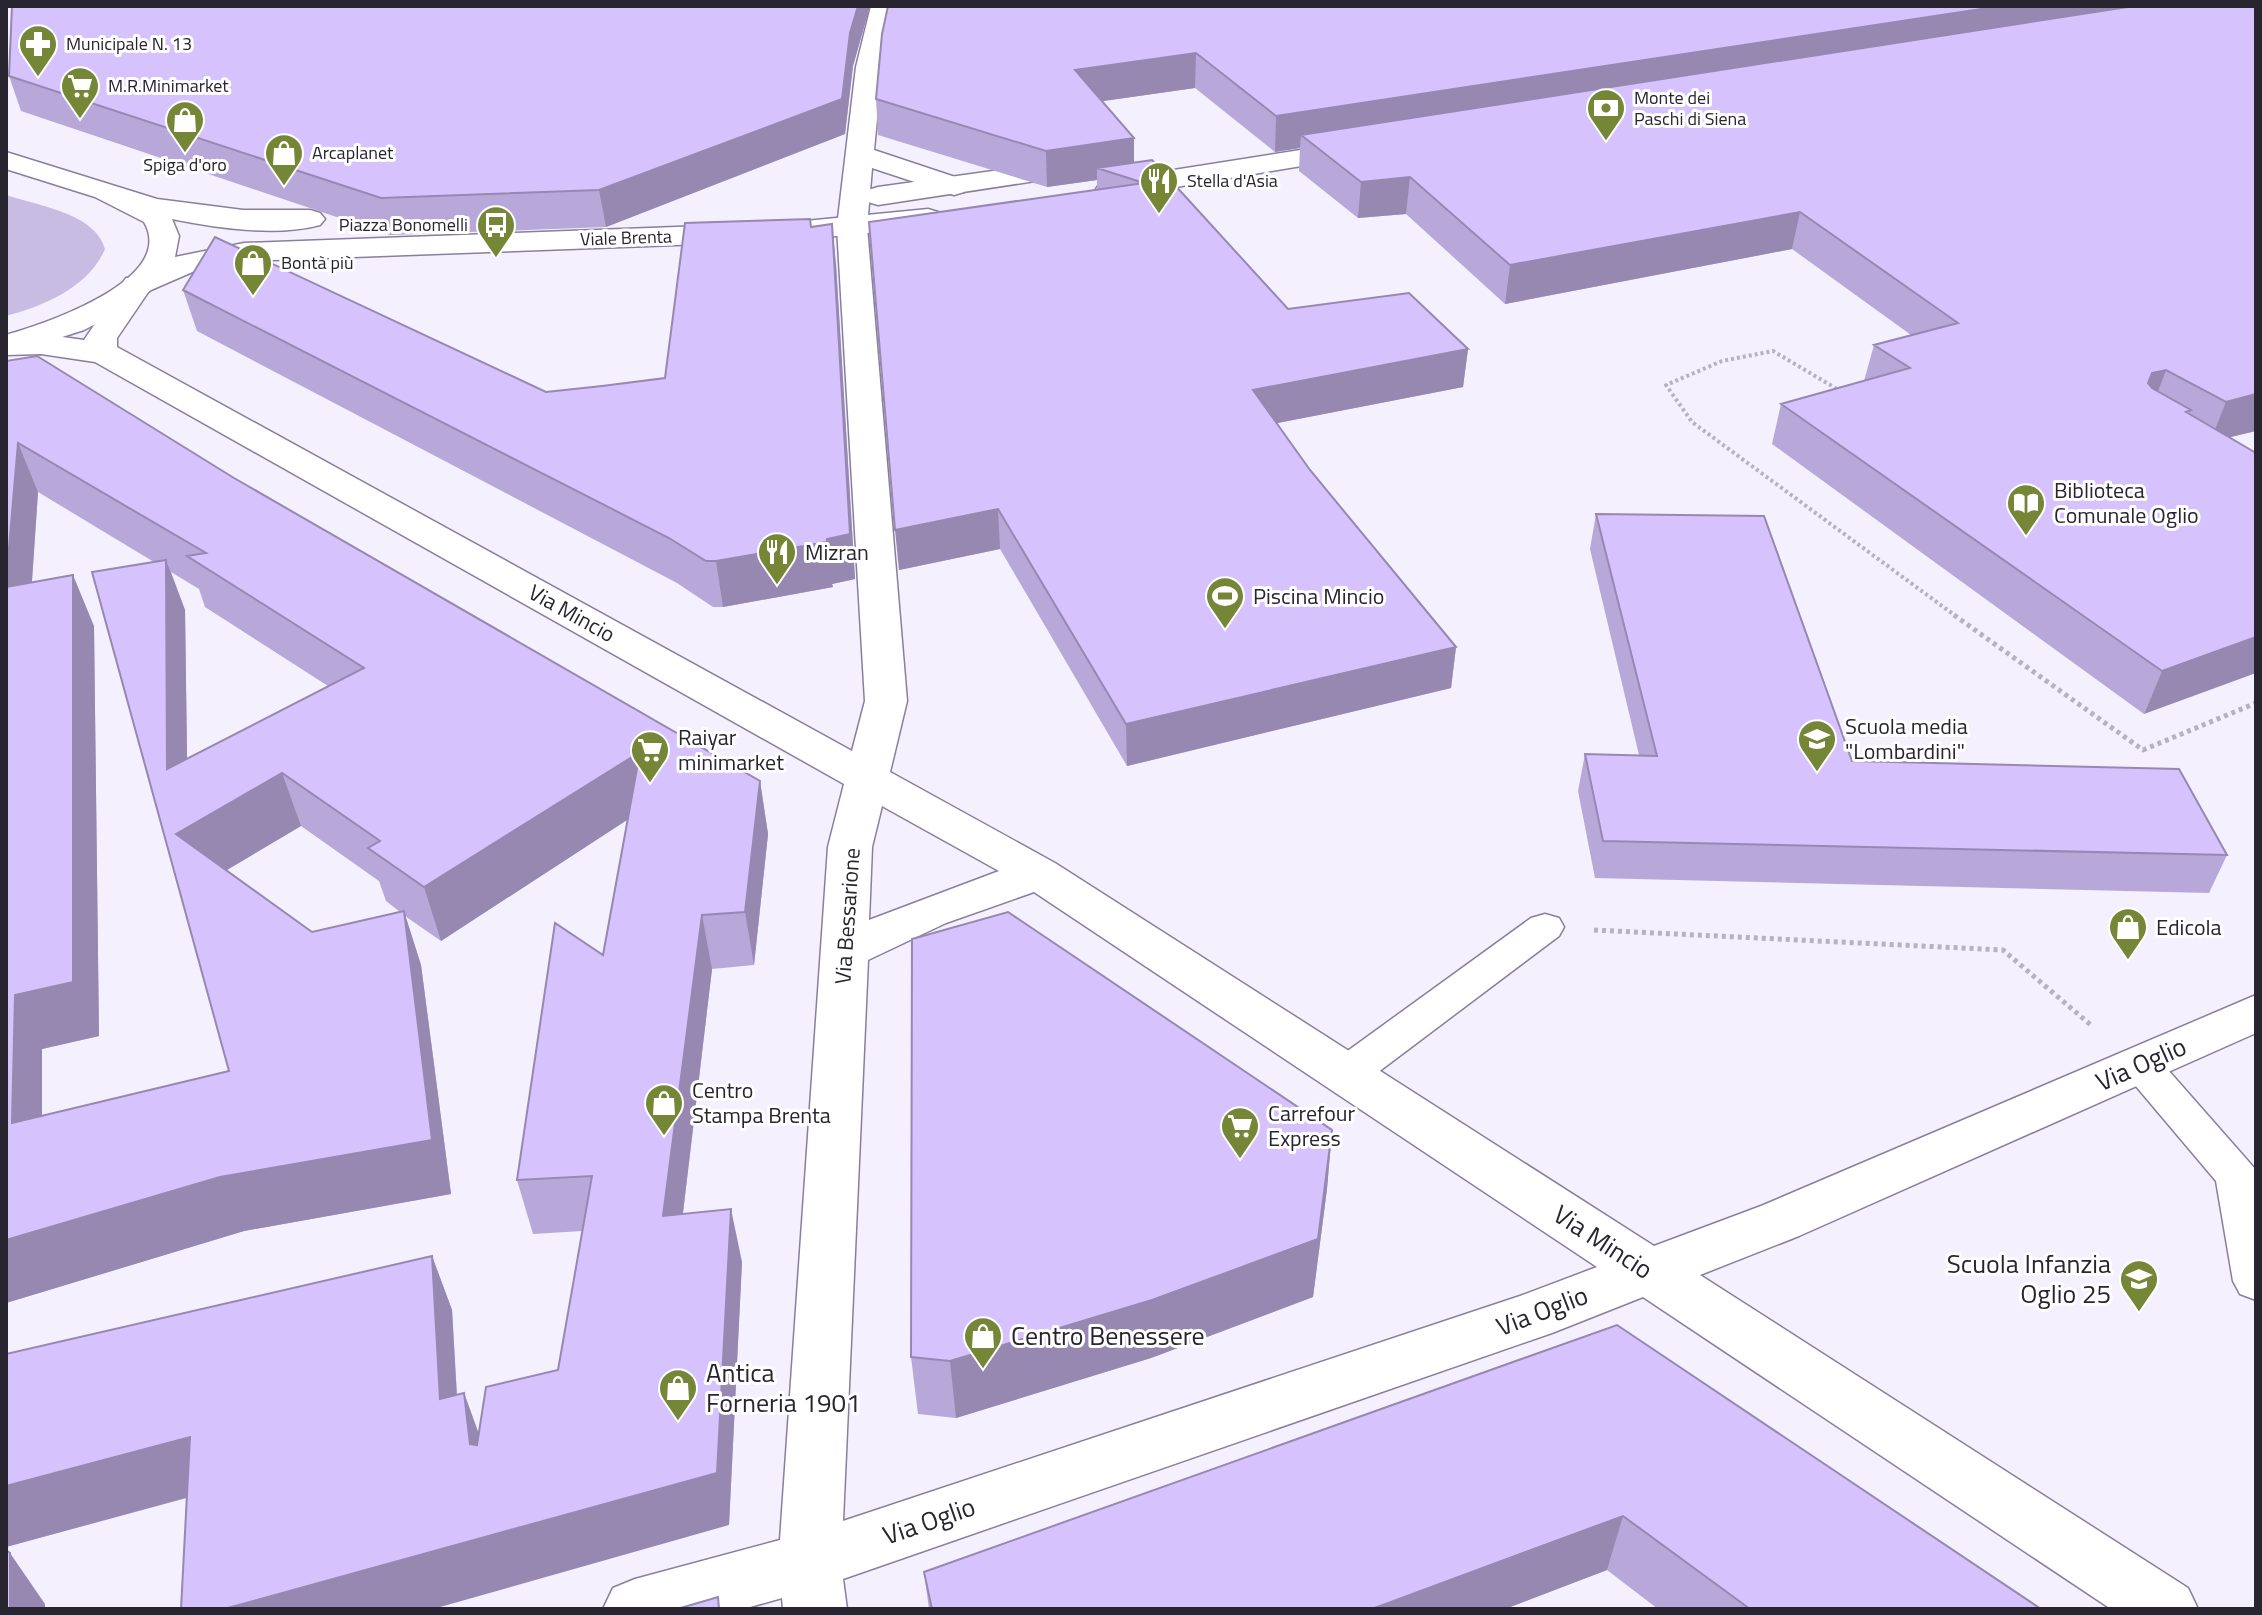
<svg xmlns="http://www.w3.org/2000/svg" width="2262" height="1615" font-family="'Titillium Web',sans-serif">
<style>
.green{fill:#c9bce3}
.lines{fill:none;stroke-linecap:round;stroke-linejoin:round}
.lane-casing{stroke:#897f9d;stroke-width:3}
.street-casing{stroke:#897f9d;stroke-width:3}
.secondary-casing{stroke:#897f9d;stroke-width:3}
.path-far1{stroke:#b6b2c0;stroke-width:4;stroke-dasharray:3 3;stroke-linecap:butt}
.path{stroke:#b6b2c0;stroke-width:5;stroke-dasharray:4 4;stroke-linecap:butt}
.lane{fill:#fff;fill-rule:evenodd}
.street{fill:#fff;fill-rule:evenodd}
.secondary{fill:#fff;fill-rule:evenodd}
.wall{fill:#b8a8da;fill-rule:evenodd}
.shaded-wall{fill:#9688b1}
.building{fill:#d6c3fd;stroke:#9688b1;stroke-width:2}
.labels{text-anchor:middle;stroke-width:6;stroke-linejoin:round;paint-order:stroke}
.far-poi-label{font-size:18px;fill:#282430;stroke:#fff;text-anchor:start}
.far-street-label{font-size:18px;fill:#282430;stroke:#fff}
.poi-label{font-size:22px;fill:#282430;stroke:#fff;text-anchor:start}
.street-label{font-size:22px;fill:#282430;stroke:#fff}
.near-street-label{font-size:26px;fill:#282430;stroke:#fff}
.near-poi-label{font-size:26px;fill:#282430;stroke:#fff;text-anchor:start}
</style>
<rect width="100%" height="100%" fill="#f4f0fe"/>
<path class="green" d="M 6,195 C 39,206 95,213 105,249 C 89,287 44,306 6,316 Z"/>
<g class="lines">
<defs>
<path id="lane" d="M 1545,914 L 1559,918 L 1564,927 L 1559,936 L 1361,1085 L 1346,1090 L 1331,1085 L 1325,1074 L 1331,1063 L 1531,918 Z
M 2139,1050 L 2154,1054 L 2256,1170 L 2256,1300 L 2240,1294 L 2233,1281 L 2216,1181 L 2118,1065 L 2124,1054 Z"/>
<path id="street" d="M 871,6 L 895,6 L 882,67 L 874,150 L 964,180 L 968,186 L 964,192 L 954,195 L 872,168 L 867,227 L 907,701 L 890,772 L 1055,863 L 1654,1246 L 1761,1206 L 2256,995 L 2256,1033 L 1799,1236 L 1700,1275 L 2188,1588 L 2198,1609 L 2111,1609 L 1643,1297 L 1552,1333 L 843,1579 L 847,1609 L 783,1609 L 782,1598 L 743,1609 L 603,1609 L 613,1588 L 635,1579 L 780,1540 L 828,847 L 844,784 L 95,362 L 41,354 L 6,355 L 6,335 L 41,334 L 84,340 L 126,278 L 148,278 L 153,285 L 117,338 L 117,347 L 852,751 L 865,701 L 837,227 L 856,67 ZM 882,806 L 999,871 L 869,920 L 872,847 ZM 1034,892 L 1597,1267 L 1520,1296 L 843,1521 L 868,960 L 946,923 Z"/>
<path id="secondary" d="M 1358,141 L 1368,143 L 1372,149 L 1368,155 L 1110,198 L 1100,195 L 1096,189 L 1100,183 L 1110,180 Z
M 6,152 L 157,199 L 243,210 L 310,210 L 320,213 L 325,219 L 320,225 C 275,237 217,228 172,219 L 179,236 L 175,257 L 244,243 L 785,223 L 928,209 L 938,212 L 943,218 L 938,224 L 928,227 L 785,241 L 244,261 L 197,270 L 151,290 L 130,306 L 84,330 L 6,355 L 6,335 C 44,324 178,280 144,222 L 95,197 L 6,169 Z
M 1071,160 L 1081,162 L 1085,168 L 1081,174 L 878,205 L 868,202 L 863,196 L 868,190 L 878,187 Z"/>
</defs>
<use href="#lane" class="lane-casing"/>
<use href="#street" class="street-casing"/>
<use href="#secondary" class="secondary-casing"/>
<path class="path-far1" d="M 1842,392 L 1773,351 L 1722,361 L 1666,385 L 1692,422 L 1957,617"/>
<path class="path" d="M 1954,615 L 2143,750 L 2256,703
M 1594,930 L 2003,950 L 2092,1026"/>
<use href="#lane" class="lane"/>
<use href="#street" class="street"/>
<use href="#secondary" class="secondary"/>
</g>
<path class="wall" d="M 12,6 L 870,6 L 853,66 L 845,134 L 606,227 L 390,235 L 21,111 L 9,76 Z
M 888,6 L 2256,6 L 2256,431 L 2230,437 L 2256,453 L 2144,714 L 1772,444 L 1781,404 L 1864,381 L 1874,345 L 1911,335 L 1792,249 L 1505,304 L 1406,214 L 1358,218 L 1299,171 L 1300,148 L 1275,152 L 1195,88 L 1102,101 L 1134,138 L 1134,162 L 1288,309 L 1468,349 L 1463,387 L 1277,423 L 1310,470 L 1456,647 L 1451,688 L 1127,766 L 1000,549 L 899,570 L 1097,189 L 1097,180 L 1047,187 L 878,135 L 876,99 Z
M 811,227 L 836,264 L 855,579 L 832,584 L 833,587 L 723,607 L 713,607 L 677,583 L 197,331 L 183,290 L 546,392 L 602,386 L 665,378 Z
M 6,361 L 234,478 L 760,781 L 768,834 L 754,965 L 712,969 L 683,1214 L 742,1262 L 729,1525 L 187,1498 L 6,1547 L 6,1354 L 432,1256 L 452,1310 L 457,1395 L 464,1393 L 479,1434 L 558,1370 L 582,1231 L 533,1234 L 517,1180 L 603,955 L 627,820 L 441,941 L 405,916 L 421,965 L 451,1194 L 244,1231 L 6,1303 ZM 38,492 L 154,562 L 229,1071 L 42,1116 L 42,1049 L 99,1036 L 94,626 L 32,582 ZM 171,572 L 199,589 L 205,607 L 328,686 L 187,759 L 185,610 ZM 301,826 L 379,881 L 386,901 L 400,912 L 312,932 L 227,870 Z
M 1596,514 L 1852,761 L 2227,855 L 2209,893 L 1595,878 L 1578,791 L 1585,754 L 1639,755 L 1590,549 Z
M 1332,1130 L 1327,1189 L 1313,1297 L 1151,1358 L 956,1418 L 918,1414 L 911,1357 Z
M 1617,1325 L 2041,1609 L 1658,1609 L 1607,1570 L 1505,1609 L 929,1609 L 924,1572 Z"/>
<path class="shaded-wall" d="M 858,6 L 870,6 L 853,66 L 845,134 L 606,227 L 599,190 L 850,33 Z
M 2001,6 L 2203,6 L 1301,135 L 1300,148 L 1275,152 L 1276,116 Z
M 1196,53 L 1195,88 L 1076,105 L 1075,70 Z
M 1134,138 L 1134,174 L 1097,168 L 1097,180 L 1047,187 L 1046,151 Z
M 1410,177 L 1406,214 L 1358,218 L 1361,182 Z
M 1800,212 L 1792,249 L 1505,304 L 1510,265 Z
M 832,224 L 836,264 L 855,579 L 832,584 L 833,587 L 723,607 L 716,561 Z
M 1468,349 L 1463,387 L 1252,428 L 1253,390 Z
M 2166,370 L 2151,410 L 2138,413 L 2152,373 Z
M 2256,394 L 2256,431 L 2210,442 L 2226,402 Z
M 18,443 L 38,492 L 28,638 L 6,587 Z
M 998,509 L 1000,549 L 899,570 L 895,530 Z
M 166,560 L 185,610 L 188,822 L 167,769 Z
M 73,575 L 94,626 L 99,1036 L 42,1049 L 42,1177 L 12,1123 L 15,995 Z
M 2256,637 L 2256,673 L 2144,714 L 2162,671 Z
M 1456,647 L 1451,688 L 1127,766 L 1126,724 Z
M 640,752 L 650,805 L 441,941 L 424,887 Z
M 282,773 L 301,826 L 198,887 L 176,834 Z
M 760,781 L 768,834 L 754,965 L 745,912 Z
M 404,911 L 421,965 L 451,1194 L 244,1231 L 6,1303 L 6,1240 L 220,1177 Z
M 702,915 L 712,969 L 676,1270 L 663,1216 Z
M 1332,1130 L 1327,1189 L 1313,1297 L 1151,1358 L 956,1418 L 950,1361 Z
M 731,1209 L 742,1262 L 729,1525 L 433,1609 L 224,1609 L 717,1473 Z
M 432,1256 L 452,1310 L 460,1452 L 440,1399 Z
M 464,1393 L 483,1446 L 470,1444 Z
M 190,1437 L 218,1489 L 6,1547 L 6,1486 Z
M 1623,1516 L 1607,1570 L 1505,1609 L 1372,1609 Z
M 10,1553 L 45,1604 L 45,1609 L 10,1609 Z"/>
<path class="building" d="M 12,6 L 858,6 L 850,33 L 842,99 L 599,190 L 381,198 L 9,76 Z
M 888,6 L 2001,6 L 1276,116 L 1196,53 L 1075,70 L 1134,138 L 1046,151 L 876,99 L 882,34 Z
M 2134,6 L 2256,6 L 2256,394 L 2226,402 L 2166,370 L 2152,373 L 2148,383 L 2152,388 L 2191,410 L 2186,412 L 2256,453 L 2256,637 L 2162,671 L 1781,404 L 1910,368 L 1874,345 L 1958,323 L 1800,212 L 1510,265 L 1410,177 L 1361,182 L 1301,135 Z
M 1152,160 L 1288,309 L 1409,293 L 1468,349 L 1253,390 L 1310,470 L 1456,647 L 1126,724 L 998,509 L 895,530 L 869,222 L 1144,183 L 1097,168 Z
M 810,219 L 811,227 L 832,224 L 850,534 L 827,539 L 827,542 L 716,561 L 706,561 L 669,538 L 183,290 L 215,237 L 546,392 L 602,386 L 665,378 L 685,223 Z
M 37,356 L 234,478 L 760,781 L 745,912 L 702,915 L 663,1216 L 731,1209 L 717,1473 L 224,1609 L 181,1609 L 190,1437 L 6,1486 L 6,1354 L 432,1256 L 440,1399 L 464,1393 L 470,1444 L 477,1445 L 486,1387 L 558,1370 L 592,1176 L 517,1180 L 555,923 L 603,955 L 640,752 L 424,887 L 368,848 L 380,841 L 282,773 L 176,834 L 312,932 L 404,911 L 432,1140 L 220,1177 L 6,1240 L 6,587 L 73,575 L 73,982 L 15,995 L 12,1123 L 229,1071 L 92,572 L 166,560 L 167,769 L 364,668 L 187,556 L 206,553 L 18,443 L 6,583 L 6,361 Z
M 1596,514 L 1764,516 L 1852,761 L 2179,769 L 2227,855 L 1603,841 L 1585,754 L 1657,756 Z
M 1008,912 L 1332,1130 L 1318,1239 L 1152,1300 L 950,1361 L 911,1357 L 912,939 Z
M 1617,1325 L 2041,1609 L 1750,1609 L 1623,1516 L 1372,1609 L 932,1609 L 924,1572 Z
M 6,1550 L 10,1553 L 10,1609 L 6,1609 Z
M 718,1597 L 719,1609 L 677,1609 Z"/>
<defs>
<symbol id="pharmacy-pin" viewBox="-11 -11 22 30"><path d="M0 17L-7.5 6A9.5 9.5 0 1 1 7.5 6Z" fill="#758636" stroke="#fff"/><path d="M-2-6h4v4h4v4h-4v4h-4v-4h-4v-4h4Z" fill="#fff"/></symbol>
<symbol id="supermarket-pin" viewBox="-11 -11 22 30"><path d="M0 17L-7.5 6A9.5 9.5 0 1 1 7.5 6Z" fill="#758636" stroke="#fff"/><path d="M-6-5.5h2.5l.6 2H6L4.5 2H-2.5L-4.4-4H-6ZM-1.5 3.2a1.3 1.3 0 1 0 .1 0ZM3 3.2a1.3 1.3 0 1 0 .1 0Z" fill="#fff"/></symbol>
<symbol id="bank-pin" viewBox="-11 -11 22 30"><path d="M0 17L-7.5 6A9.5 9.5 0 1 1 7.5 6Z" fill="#758636" stroke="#fff"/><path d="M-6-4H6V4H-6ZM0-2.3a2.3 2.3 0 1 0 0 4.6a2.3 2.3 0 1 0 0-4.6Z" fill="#fff"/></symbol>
<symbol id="shop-pin" viewBox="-11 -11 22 30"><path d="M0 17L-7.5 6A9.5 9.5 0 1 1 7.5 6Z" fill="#758636" stroke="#fff"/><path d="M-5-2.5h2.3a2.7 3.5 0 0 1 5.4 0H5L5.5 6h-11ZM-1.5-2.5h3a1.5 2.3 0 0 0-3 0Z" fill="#fff"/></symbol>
<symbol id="restaurant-pin" viewBox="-11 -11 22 30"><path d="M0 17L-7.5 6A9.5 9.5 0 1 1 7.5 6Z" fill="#758636" stroke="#fff"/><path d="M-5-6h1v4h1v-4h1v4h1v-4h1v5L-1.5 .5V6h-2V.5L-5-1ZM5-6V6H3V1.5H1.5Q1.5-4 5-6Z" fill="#fff"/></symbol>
<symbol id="bus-pin" viewBox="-11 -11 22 30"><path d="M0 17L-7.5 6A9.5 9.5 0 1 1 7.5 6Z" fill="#758636" stroke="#fff"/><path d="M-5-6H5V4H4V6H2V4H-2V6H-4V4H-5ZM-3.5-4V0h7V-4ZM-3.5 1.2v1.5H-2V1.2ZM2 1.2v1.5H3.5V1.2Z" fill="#fff"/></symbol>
<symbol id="library-pin" viewBox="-11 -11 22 30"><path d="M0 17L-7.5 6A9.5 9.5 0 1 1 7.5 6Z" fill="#758636" stroke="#fff"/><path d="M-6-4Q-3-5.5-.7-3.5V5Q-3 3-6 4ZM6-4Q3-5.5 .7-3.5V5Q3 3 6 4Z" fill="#fff"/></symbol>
<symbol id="stadium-pin" viewBox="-11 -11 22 30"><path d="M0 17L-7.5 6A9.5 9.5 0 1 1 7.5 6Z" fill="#758636" stroke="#fff"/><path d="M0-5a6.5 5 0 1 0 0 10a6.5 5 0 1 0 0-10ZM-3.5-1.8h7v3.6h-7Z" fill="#fff"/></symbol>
<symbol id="school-pin" viewBox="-11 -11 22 30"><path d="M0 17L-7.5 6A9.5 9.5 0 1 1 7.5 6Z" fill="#758636" stroke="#fff"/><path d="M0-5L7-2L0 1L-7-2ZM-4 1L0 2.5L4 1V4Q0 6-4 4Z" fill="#fff"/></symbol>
</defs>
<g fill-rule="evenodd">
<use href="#pharmacy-pin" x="16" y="22" width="44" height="60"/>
<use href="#supermarket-pin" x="58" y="64" width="44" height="60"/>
<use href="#bank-pin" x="1584" y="86" width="44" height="60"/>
<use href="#shop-pin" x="163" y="98" width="44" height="60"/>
<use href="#shop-pin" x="262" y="131" width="44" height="60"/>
<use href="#restaurant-pin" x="1137" y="159" width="44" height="60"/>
<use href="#bus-pin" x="474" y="203" width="44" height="60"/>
<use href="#shop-pin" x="231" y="241" width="44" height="60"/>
<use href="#library-pin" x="2004" y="481" width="44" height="60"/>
<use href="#restaurant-pin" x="755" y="530" width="44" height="60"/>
<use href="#stadium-pin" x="1203" y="574" width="44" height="60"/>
<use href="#school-pin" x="1795" y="717" width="44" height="60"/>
<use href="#supermarket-pin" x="628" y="728" width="44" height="60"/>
<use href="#shop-pin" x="2106" y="905" width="44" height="60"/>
<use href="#shop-pin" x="642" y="1081" width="44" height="60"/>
<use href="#supermarket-pin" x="1218" y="1104" width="44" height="60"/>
<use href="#school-pin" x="2117" y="1257" width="44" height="60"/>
<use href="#shop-pin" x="961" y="1314" width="44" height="60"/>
<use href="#shop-pin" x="656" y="1366" width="44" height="60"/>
</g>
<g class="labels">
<g class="far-poi-label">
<text x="66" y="50">Municipale N. 13</text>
<text x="108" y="92">M.R.Minimarket</text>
<text x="1634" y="104">Monte dei<tspan x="1634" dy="21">Paschi di Siena</tspan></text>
<text x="312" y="159">Arcaplanet</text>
<text x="185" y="171" text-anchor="middle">Spiga d'oro</text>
<text x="1187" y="187">Stella d'Asia</text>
<text x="468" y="231" text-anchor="end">Piazza Bonomelli</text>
<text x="281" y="269">Bontà più</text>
</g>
<g class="far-street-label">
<text transform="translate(626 238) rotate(-2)" y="6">Viale Brenta</text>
</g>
<g class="poi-label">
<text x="2054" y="498">Biblioteca<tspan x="2054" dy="25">Comunale Oglio</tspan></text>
<text x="805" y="560">Mizran</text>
<text x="1253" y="604">Piscina Mincio</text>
<text x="1845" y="734">Scuola media<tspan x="1845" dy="25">"Lombardini"</tspan></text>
<text x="678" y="745">Raiyar<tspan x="678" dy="25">minimarket</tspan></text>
<text x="2156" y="935">Edicola</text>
<text x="692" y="1098">Centro<tspan x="692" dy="25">Stampa Brenta</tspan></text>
<text x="1268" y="1121">Carrefour<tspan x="1268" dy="25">Express</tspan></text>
</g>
<g class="street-label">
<text transform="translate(572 613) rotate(29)" y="8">Via Mincio</text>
<text transform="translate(847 916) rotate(-86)" y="8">Via Bessarione</text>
</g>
<g class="near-street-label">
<text transform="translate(2141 1064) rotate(-24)" y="9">Via Oglio</text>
<text transform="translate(1603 1242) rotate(33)" y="9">Via Mincio</text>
<text transform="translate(1542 1311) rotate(-21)" y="9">Via Oglio</text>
<text transform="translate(929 1521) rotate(-19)" y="9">Via Oglio</text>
</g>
<g class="near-poi-label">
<text x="2111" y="1273" text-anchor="end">Scuola Infanzia<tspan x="2111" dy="30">Oglio 25</tspan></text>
<text x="1011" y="1345">Centro Benessere</text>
<text x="706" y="1382">Antica<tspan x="706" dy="30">Forneria 1901</tspan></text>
</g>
</g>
<rect width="2262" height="1615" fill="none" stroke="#282430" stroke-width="16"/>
</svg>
